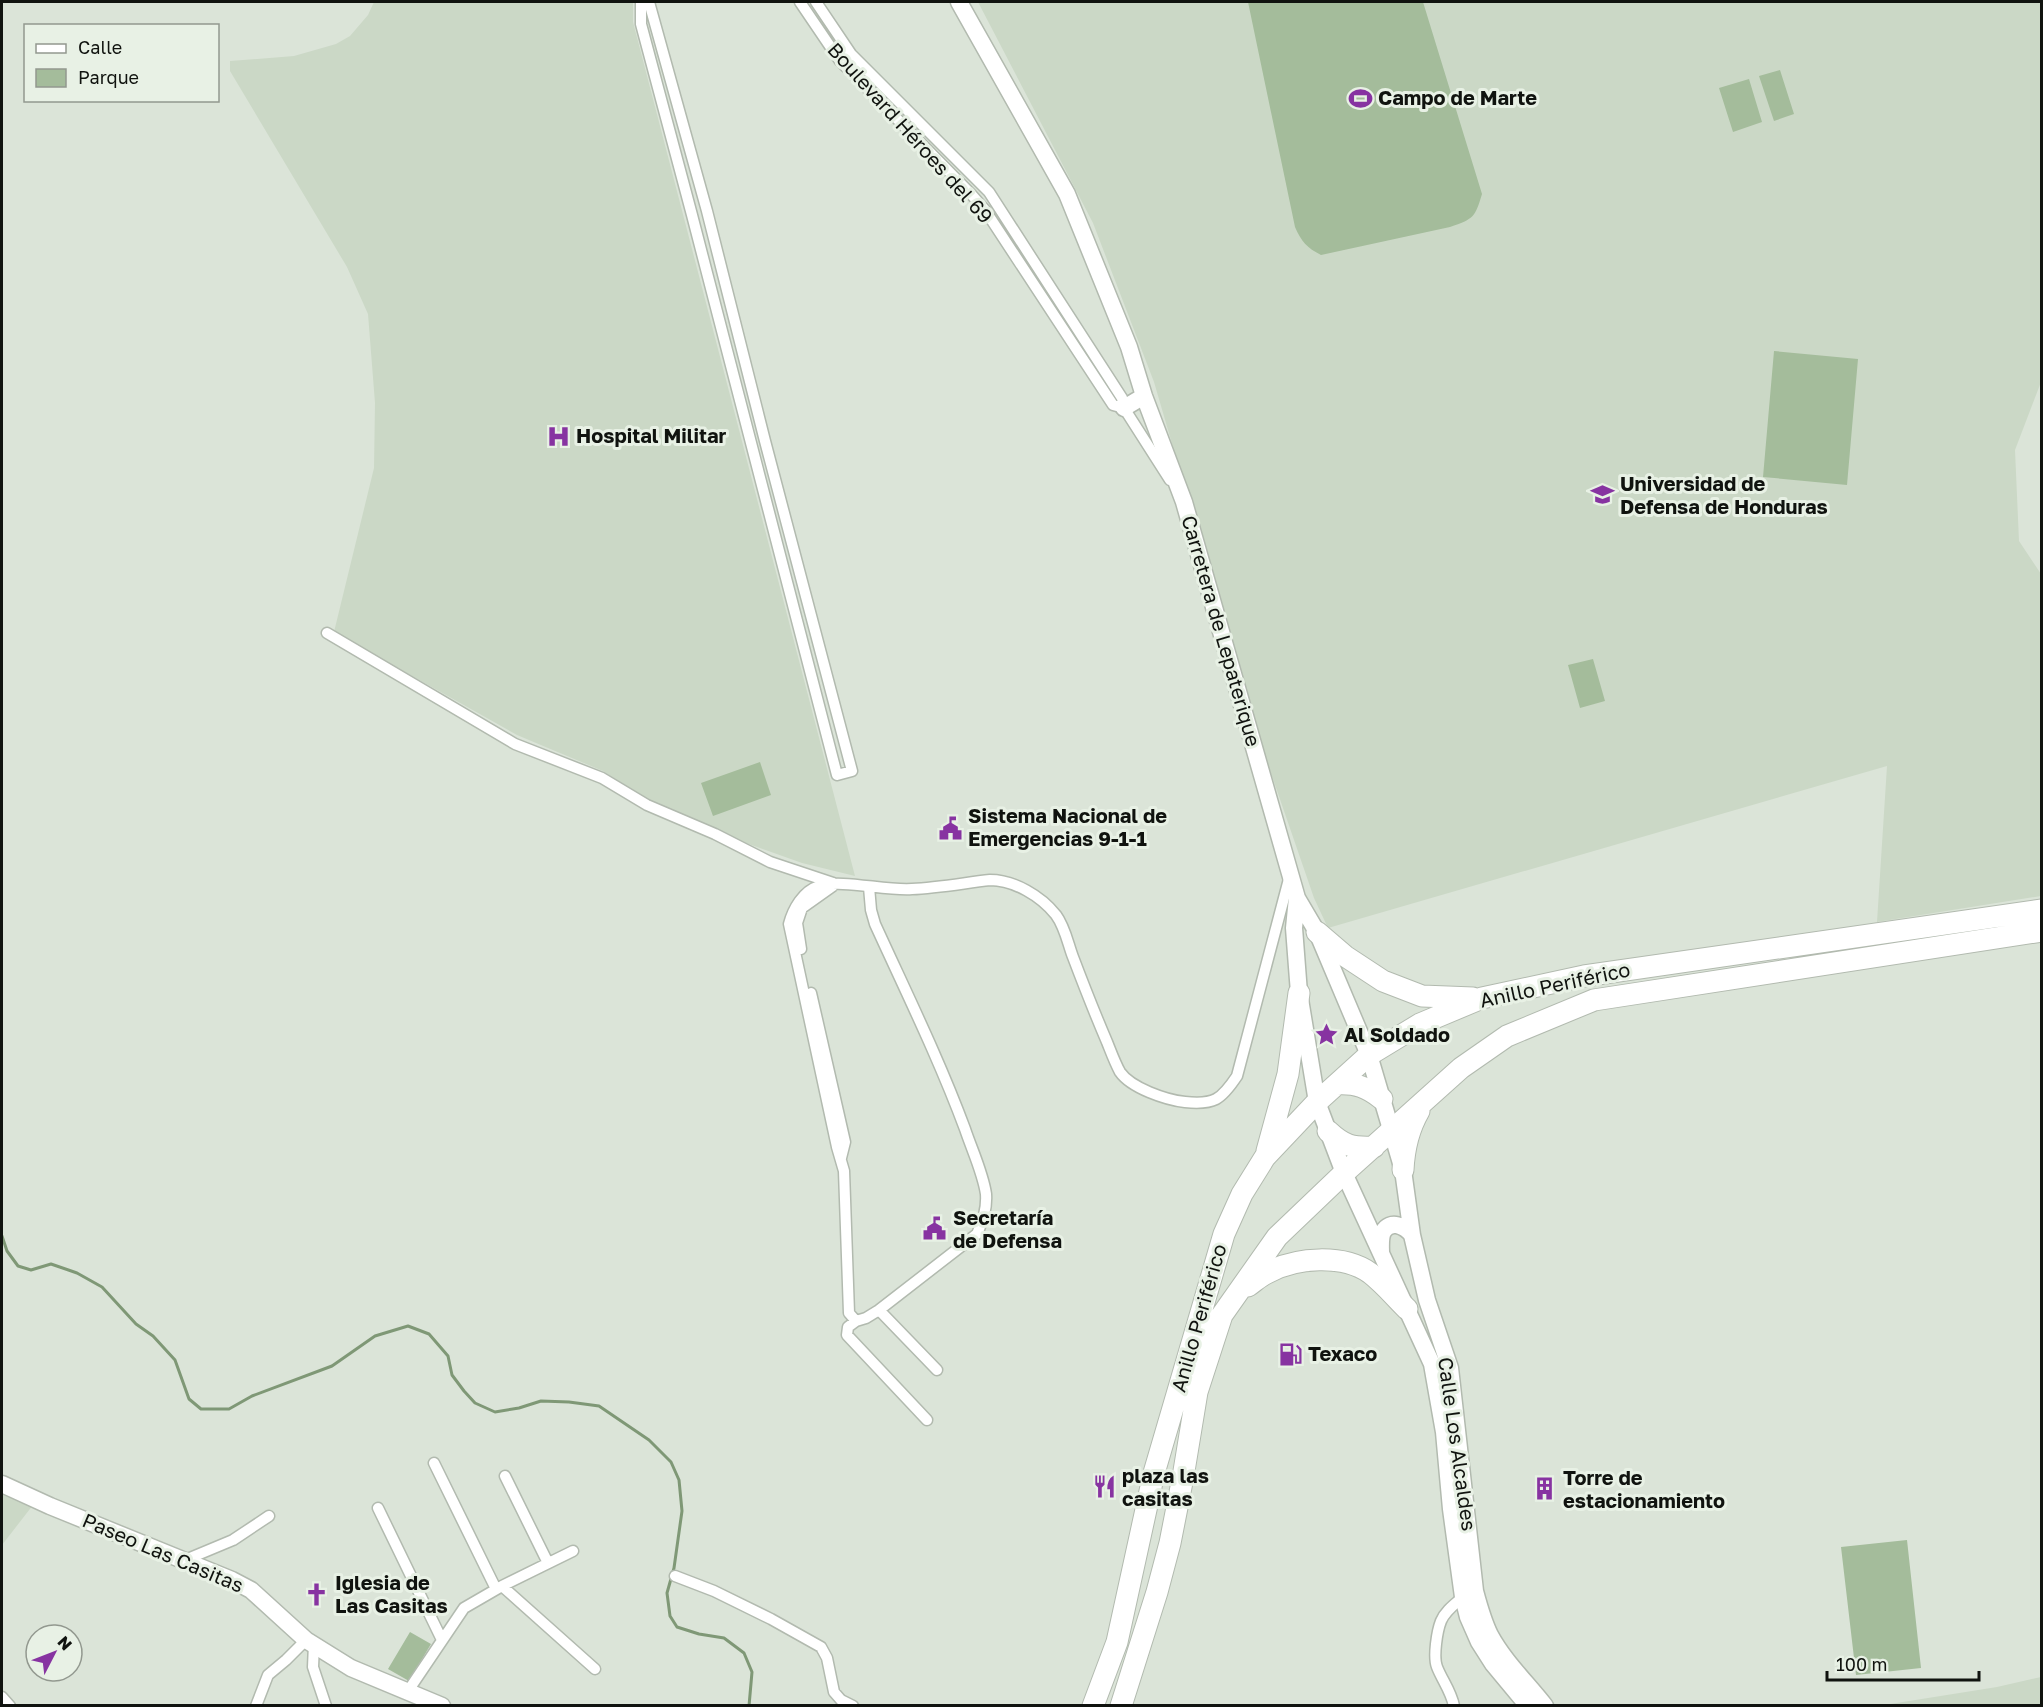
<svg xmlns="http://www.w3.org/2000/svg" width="2043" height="1707" font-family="'Golos Text',sans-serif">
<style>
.built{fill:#cbd8c6}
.green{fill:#a4bc9b}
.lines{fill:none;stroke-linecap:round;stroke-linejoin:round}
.stream{stroke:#7f9876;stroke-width:3}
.street-casing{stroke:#b2baaf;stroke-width:13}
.secondary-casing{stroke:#b2baaf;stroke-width:19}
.highway-casing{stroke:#b2baaf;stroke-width:23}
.street{stroke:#fff;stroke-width:10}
.secondary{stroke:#fff;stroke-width:16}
.highway{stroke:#fff;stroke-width:21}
.labels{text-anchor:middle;stroke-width:6;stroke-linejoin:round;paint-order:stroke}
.poi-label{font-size:20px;font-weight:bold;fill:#10130f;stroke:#e8f1e5;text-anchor:start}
.street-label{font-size:20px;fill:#10130f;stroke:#e8f1e5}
</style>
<rect width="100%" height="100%" fill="#dbe4d8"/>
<path class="built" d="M 374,2 L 633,2 L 633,22 L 855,876 L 802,863 L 746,843 L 647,799 L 603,771 L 517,735 L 334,632 L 374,468 L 375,403 L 368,314 L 347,267 L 230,71 L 230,61 L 294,56 L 336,44 L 350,36 L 368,15 Z
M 978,2 L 2041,2 L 2041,382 L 2015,450 L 2019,541 L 2041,574 L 2041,896 L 1877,922 L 1887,766 L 1328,928 L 1314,898 L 1253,721 L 1154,382 L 1093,223 Z
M 2,1490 L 33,1505 L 2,1545 Z
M 2041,1677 L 2041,1705 L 1884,1705 L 1997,1687 Z"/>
<path class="green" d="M 1248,2 L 1423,2 L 1482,194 C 1475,217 1474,219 1450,227 L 1321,255 C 1307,248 1301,241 1295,227 Z
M 1780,70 L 1794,114 L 1774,121 L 1759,76 Z
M 1749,79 L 1762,122 L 1733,132 L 1719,88 Z
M 1774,351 L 1858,359 L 1847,485 L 1763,477 Z
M 1593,659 L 1605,701 L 1580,708 L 1568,665 Z
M 760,762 L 771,795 L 713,816 L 701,783 Z
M 1907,1540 L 1921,1668 L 1856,1675 L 1841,1547 Z
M 410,1632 L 431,1644 L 409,1681 L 388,1669 Z"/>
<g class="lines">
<path class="stream" d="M 2,1236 L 7,1251 L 18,1266 L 31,1270 L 51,1264 L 77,1273 L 102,1287 L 136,1324 L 153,1336 L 175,1360 L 189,1399 L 201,1409 L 229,1409 L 252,1396 L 332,1366 L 375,1336 L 408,1326 L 429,1334 L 448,1356 L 452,1375 L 464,1391 L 475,1403 L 495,1412 L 519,1408 L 541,1401 L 569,1402 L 599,1406 L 649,1440 L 671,1462 L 679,1480 L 682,1511 L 674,1568 L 667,1593 L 670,1616 L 677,1627 L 699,1634 L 724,1638 L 744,1653 L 752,1672 L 749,1706"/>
<defs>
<path id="street" d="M 641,2 L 641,24 L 692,215 L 837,775 L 852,771 L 765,441 L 707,211 L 649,2
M 800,2 L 840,61 L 971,194 L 985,210 L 1113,405 L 1124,408
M 816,2 L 851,54 L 989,192 L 1122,398 L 1124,408 L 1170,480
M 327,633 L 515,744 L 602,778 L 647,805 L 715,834 L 770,862 L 833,883
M 869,887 L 871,910 L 875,924 C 906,992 939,1059 965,1129 C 972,1150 983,1173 986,1194 C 987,1209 983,1220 977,1234 L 879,1310 L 866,1318 L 856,1321 L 849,1313 L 844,1171 L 837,1147 L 789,924 C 793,909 803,891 819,886 C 842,879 885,891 912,889 C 937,888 964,883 990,880 C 1014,880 1041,896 1056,915 C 1065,927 1068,944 1073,957 C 1084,986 1095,1014 1107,1042 C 1111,1052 1115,1063 1120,1072 C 1131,1088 1166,1100 1185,1102 C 1214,1105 1221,1100 1237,1076 L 1289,879
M 801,949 L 797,923 L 802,908 L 833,886
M 811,993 L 845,1142 L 841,1158
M 879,1310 L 937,1370
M 856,1321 L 848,1327 L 847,1335 L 927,1420
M 434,1463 L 496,1589
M 505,1476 L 548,1563
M 378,1508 L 442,1640
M 185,1560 L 233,1540 L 269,1516
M 675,1576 L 714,1591 L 771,1619 L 821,1647 L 827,1658 L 834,1692 L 841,1700 L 853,1706
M 502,1586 L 595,1669
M 314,1644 L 313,1667 L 326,1706
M 408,1691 L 464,1608 L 502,1586 L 573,1551
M 2,1697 L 10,1706
M 256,1706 L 268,1675 L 286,1660 L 306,1640
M 1454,1706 C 1451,1691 1442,1680 1437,1667 C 1433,1657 1437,1631 1441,1621 C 1445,1611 1455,1604 1463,1597"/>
<path id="secondary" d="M 959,2 L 1067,194 L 1129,347 L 1144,396 L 1184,502 L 1297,898 L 1317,932 L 1369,1055 L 1403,1170 L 1412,1235 L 1427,1300 L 1450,1368 L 1475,1591 C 1479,1606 1483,1621 1490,1635 C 1504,1661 1527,1683 1545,1706
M 1124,408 L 1144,396
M 1297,898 L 1294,928 L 1299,993 L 1317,1102 L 1344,1173 L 1432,1364 L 1444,1432 L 1451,1509 L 1463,1597 L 1468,1617 L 1479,1642 L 1493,1664 L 1528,1706
M 1381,1253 C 1381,1246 1380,1238 1383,1232 C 1390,1219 1405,1226 1412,1235
M 2,1484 L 50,1506 L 232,1580 L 251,1590 L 306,1640 L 351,1668 L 442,1706"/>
<path id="highway" d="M 1317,932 L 1345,956 L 1383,981 L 1422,996 L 1473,998
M 1337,1084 C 1356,1083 1367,1087 1382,1099
M 1328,1131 C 1344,1146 1352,1148 1374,1147
M 1267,1151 L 1288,1074 L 1299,993
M 1403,1170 C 1404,1149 1408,1130 1419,1111
M 1248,1286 C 1254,1282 1260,1276 1267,1273 C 1296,1257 1343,1254 1370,1273 C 1383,1283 1395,1297 1407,1309
M 1093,1706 L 1117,1642 L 1154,1473 L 1224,1234 L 1242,1194 L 1265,1157 L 1317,1102 L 1369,1055 L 1420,1024 L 1482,998 L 1584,976 L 2042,910
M 1121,1706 L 1157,1592 L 1170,1543 L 1183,1477 L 1197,1392 L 1222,1315 L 1277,1237 L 1344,1173 L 1461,1068 L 1507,1036 L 1594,1000 L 2042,931"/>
</defs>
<use href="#street" class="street-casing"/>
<use href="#secondary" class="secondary-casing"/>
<use href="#highway" class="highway-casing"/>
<use href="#street" class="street"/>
<use href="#secondary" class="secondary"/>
<use href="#highway" class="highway"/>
</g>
<defs>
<symbol id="stadium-bare" viewBox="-9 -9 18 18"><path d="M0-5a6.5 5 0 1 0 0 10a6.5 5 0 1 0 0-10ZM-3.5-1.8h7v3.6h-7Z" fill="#8733a1" stroke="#e8f1e5" stroke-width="2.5" paint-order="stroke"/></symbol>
<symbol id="hospital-bare" viewBox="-9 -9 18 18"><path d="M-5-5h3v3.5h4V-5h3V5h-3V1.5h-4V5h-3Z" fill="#8733a1" stroke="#e8f1e5" stroke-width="2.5" paint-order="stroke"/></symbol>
<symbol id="university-bare" viewBox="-9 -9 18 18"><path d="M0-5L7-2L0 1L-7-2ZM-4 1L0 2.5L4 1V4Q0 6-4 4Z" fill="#8733a1" stroke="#e8f1e5" stroke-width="2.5" paint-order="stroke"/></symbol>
<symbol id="civic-bare" viewBox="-9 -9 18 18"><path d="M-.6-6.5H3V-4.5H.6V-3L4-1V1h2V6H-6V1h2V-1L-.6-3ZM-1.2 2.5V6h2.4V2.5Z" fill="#8733a1" stroke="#e8f1e5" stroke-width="2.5" paint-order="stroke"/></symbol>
<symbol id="sight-bare" viewBox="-9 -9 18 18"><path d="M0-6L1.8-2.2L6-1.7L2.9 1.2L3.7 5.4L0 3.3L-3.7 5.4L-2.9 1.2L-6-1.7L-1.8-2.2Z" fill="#8733a1" stroke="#e8f1e5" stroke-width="2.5" paint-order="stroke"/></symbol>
<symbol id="fuel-bare" viewBox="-9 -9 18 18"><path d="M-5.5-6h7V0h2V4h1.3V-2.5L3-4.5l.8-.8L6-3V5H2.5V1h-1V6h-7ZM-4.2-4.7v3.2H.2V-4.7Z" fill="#8733a1" stroke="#e8f1e5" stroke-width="2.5" paint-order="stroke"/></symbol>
<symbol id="restaurant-bare" viewBox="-9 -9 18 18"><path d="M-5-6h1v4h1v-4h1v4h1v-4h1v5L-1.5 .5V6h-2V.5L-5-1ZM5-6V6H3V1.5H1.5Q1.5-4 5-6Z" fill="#8733a1" stroke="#e8f1e5" stroke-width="2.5" paint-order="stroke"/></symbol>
<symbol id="building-bare" viewBox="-9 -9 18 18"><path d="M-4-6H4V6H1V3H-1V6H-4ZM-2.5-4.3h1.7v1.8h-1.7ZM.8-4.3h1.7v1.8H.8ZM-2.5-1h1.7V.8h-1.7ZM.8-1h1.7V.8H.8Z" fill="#8733a1" stroke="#e8f1e5" stroke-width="2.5" paint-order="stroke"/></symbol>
<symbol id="church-bare" viewBox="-9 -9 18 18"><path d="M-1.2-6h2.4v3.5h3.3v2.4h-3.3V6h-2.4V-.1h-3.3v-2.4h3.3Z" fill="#8733a1" stroke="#e8f1e5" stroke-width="2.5" paint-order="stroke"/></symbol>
</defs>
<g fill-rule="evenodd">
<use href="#stadium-bare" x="1344" y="82" width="33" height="33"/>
<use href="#hospital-bare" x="542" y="420" width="33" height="33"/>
<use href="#university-bare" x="1586" y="478" width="33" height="33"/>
<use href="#civic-bare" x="934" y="812" width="33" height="33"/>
<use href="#sight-bare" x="1310" y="1018" width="33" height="33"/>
<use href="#civic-bare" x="918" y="1212" width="33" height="33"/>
<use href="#fuel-bare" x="1274" y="1338" width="33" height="33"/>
<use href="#restaurant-bare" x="1088" y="1470" width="33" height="33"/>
<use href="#building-bare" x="1528" y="1472" width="33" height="33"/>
<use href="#church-bare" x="300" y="1578" width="33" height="33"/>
</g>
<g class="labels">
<g class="poi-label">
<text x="1378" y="105">Campo de Marte</text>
<text x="576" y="443">Hospital Militar</text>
<text x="1620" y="491">Universidad de<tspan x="1620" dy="23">Defensa de Honduras</tspan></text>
<text x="968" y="823">Sistema Nacional de<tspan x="968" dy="23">Emergencias 9-1-1</tspan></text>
<text x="1344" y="1042">Al Soldado</text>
<text x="953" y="1225">Secretaría<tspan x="953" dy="23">de Defensa</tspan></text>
<text x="1308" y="1361">Texaco</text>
<text x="1122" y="1483">plaza las<tspan x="1122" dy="23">casitas</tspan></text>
<text x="1563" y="1485">Torre de<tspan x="1563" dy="23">estacionamiento</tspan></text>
<text x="335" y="1590">Iglesia de<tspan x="335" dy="23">Las Casitas</tspan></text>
</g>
<g class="street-label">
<text transform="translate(910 133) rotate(48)" y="7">Boulevard Héroes del 69</text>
<text transform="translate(1221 631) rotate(74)" y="7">Carretera de Lepaterique</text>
<text transform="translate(1555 985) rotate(-12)" y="7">Anillo Periférico</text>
<text transform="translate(1199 1318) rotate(-74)" y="7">Anillo Periférico</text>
<text transform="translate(1457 1444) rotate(82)" y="7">Calle Los Alcaldes</text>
<text transform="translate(163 1553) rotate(23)" y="7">Paseo Las Casitas</text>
</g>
</g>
<rect width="2043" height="1707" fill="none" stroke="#10130f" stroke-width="6"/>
<rect x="24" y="24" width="195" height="78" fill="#e8f1e5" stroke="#92988f" stroke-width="1.5"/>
<rect x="36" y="44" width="30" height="9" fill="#ffffff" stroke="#92988f" stroke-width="1.5"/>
<text x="78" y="54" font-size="18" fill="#10130f">Calle</text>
<rect x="36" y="69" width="30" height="18" fill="#a4bc9b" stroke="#92988f" stroke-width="1.5"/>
<text x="78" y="84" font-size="18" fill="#10130f">Parque</text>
<g transform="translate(54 1653) rotate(48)"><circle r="28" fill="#e8f1e5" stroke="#92988f" stroke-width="1.5"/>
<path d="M0-4.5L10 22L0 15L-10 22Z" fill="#8733a1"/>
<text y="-9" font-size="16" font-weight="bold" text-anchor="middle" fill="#10130f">N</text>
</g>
<path d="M1827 1671v9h152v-9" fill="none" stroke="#10130f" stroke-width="3"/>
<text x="1836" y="1671" font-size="18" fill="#10130f" stroke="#e8f1e5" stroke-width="4.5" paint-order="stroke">100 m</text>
</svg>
